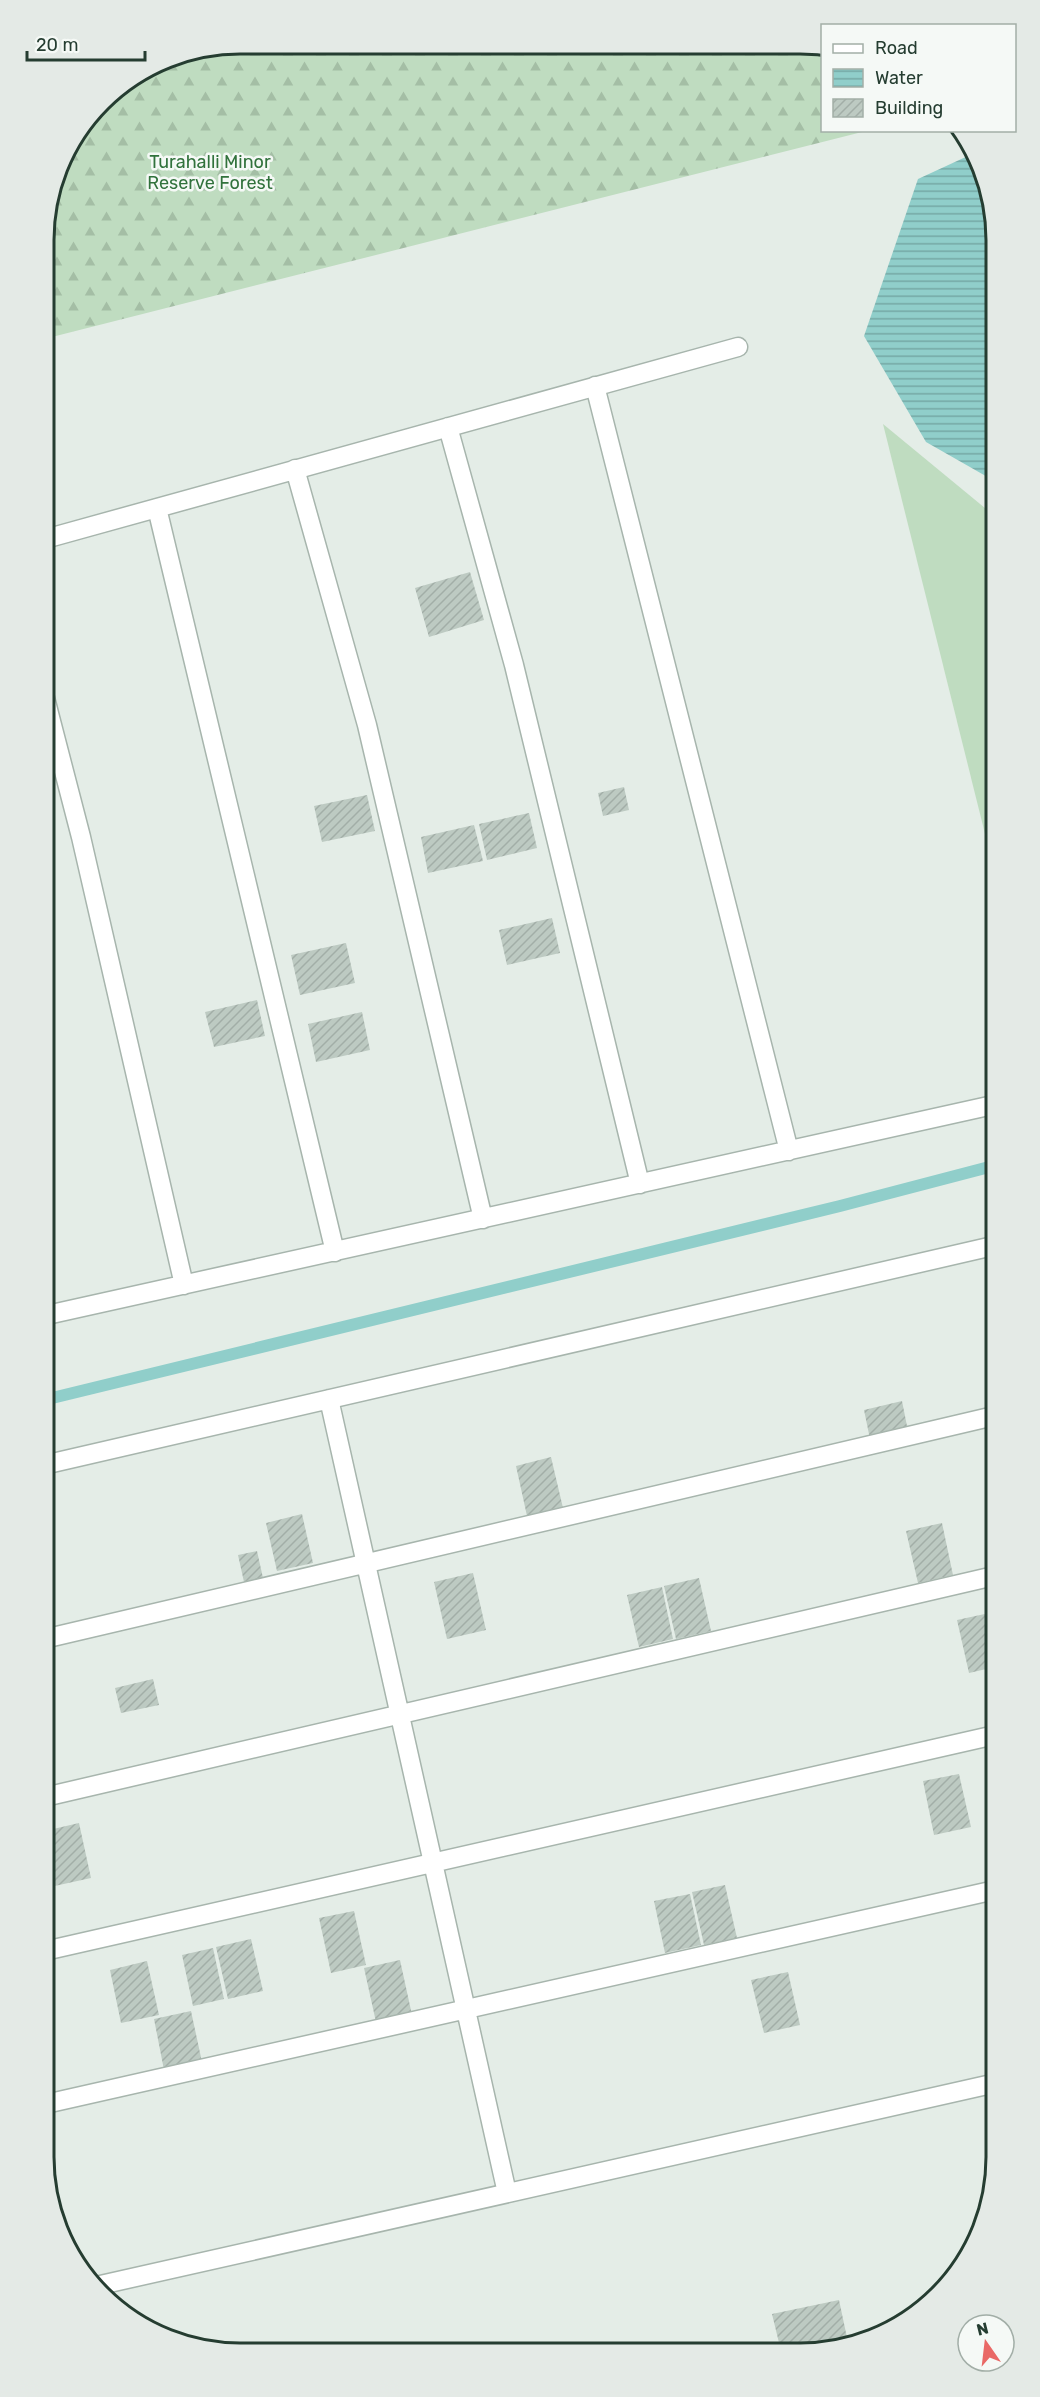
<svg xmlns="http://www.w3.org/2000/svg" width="1040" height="2397" font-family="Rubik,sans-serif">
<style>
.grass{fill:#bfdcc0}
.forest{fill:url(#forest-firs)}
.water{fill:url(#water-rules)}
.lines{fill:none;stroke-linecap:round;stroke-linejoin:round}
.stream{stroke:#90ceca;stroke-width:12}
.building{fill:url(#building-hatch)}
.street-casing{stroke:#a7b5ad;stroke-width:21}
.street{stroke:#fff;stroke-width:18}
.labels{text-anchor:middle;stroke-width:5;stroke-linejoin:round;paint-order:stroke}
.park-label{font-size:18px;fill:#31723c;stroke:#f5f9f6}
.rim{fill:none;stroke:#253d31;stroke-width:3}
</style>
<defs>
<pattern id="forest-firs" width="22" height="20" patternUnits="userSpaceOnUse" patternTransform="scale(1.5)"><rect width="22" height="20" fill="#bfdcc0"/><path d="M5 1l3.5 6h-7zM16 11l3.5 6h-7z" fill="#a4bea5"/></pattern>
<pattern id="water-rules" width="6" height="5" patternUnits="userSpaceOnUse" patternTransform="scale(1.5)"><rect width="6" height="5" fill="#90ceca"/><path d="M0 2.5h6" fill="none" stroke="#75a8a5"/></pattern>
<pattern id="building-hatch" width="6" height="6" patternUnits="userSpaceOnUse" patternTransform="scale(1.5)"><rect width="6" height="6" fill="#bdcac2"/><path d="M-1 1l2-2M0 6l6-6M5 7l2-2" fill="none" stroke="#a2aea7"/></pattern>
</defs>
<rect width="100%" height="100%" fill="#e4ede7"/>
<path class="grass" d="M 883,424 L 991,513 L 992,862 Z"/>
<path class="forest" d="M 240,44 L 822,47 L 822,130 L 866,131 L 44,339 L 44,227 L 64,153 L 110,93 L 165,58 Z"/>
<path class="water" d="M 970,155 L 990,190 L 991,479 L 926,442 L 864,336 L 918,179 Z"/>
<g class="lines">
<path class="stream" d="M 48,1399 L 840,1206 L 993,1166"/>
</g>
<path class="building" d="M 470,572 L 484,620 L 429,637 L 415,588 Z
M 624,787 L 629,810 L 603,816 L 598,793 Z
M 367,795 L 375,831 L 322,842 L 314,806 Z
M 529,813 L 537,848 L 487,860 L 479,824 Z
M 474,825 L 483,861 L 428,873 L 421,837 Z
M 552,918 L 560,953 L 507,965 L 499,930 Z
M 346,943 L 355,983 L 300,995 L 291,955 Z
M 257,1000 L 265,1036 L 214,1047 L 205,1012 Z
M 362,1012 L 370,1050 L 316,1062 L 308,1024 Z
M 902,1401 L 908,1431 L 870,1439 L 864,1410 Z
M 551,1457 L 563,1508 L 527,1516 L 516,1466 Z
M 302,1514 L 313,1563 L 277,1571 L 266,1523 Z
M 942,1523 L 953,1575 L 918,1583 L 906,1531 Z
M 257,1551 L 263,1578 L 244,1582 L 238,1555 Z
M 473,1573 L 486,1630 L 447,1639 L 434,1582 Z
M 699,1578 L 711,1631 L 676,1639 L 664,1586 Z
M 662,1587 L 673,1639 L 639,1647 L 627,1595 Z
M 994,1612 L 995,1667 L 969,1673 L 957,1620 Z
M 153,1679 L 159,1705 L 121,1713 L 115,1688 Z
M 959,1774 L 971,1827 L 934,1835 L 923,1781 Z
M 79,1823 L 91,1878 L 50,1887 L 49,1830 Z
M 725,1885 L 737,1938 L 704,1945 L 692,1892 Z
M 690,1894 L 701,1945 L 665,1953 L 654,1901 Z
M 354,1911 L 366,1965 L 331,1973 L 319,1918 Z
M 251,1939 L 263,1991 L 228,1999 L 216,1947 Z
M 213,1948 L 224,1999 L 193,2006 L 182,1955 Z
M 400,1960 L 412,2015 L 376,2022 L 364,1968 Z
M 147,1961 L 159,2015 L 121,2023 L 110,1970 Z
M 788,1972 L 800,2025 L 764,2033 L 751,1980 Z
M 191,2011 L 202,2062 L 164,2070 L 154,2019 Z
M 839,2300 L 849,2347 L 780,2347 L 772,2314 Z"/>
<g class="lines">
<defs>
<path id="street" d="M 595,386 L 789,1151
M 448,427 L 514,665 L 640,1184
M 295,469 L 367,725 L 483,1219
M 157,508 L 335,1252
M 45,539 L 738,347
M 45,698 L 81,837 L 184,1285
M 47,1315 L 993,1105
M 329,1399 L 507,2193
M 48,1464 L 993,1246
M 48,1638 L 994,1416
M 49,1796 L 994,1576
M 49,1950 L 995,1735
M 50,2103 L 995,1890
M 96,2286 L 996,2083"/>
</defs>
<use href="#street" class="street-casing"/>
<use href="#street" class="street"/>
</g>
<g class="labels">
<g class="park-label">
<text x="210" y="168">Turahalli Minor<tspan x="210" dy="21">Reserve Forest</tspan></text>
</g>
</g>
<path d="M0 0H1040V2397H0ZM240 54H800A186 186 0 0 1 986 240V2157A186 186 0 0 1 800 2343H240A186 186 0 0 1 54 2157V240A186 186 0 0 1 240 54Z" fill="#e4eae6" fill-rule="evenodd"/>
<path class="rim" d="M240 54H800A186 186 0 0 1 986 240V2157A186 186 0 0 1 800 2343H240A186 186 0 0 1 54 2157V240A186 186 0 0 1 240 54Z"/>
<rect x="821" y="24" width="195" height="108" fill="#f5f9f6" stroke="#a2aea7" stroke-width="1.5"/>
<rect x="833" y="44" width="30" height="9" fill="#ffffff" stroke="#a2aea7" stroke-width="1.5"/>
<text x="875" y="54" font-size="18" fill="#253d31">Road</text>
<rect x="833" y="69" width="30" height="18" fill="url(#water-rules)" stroke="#a2aea7" stroke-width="1.5"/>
<text x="875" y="84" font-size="18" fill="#253d31">Water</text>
<rect x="833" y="99" width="30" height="18" fill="url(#building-hatch)" stroke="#a2aea7" stroke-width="1.5"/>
<text x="875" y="114" font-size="18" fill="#253d31">Building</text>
<g transform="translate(986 2343) rotate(346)"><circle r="28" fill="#f5f9f6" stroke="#a2aea7" stroke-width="1.5"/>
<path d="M0-4.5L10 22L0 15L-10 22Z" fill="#e96966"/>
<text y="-9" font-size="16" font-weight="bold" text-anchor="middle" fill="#253d31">N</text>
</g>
<path d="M27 51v9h118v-9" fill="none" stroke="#253d31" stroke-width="3"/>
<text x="36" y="51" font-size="18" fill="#253d31" stroke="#f5f9f6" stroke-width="4.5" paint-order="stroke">20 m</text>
</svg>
